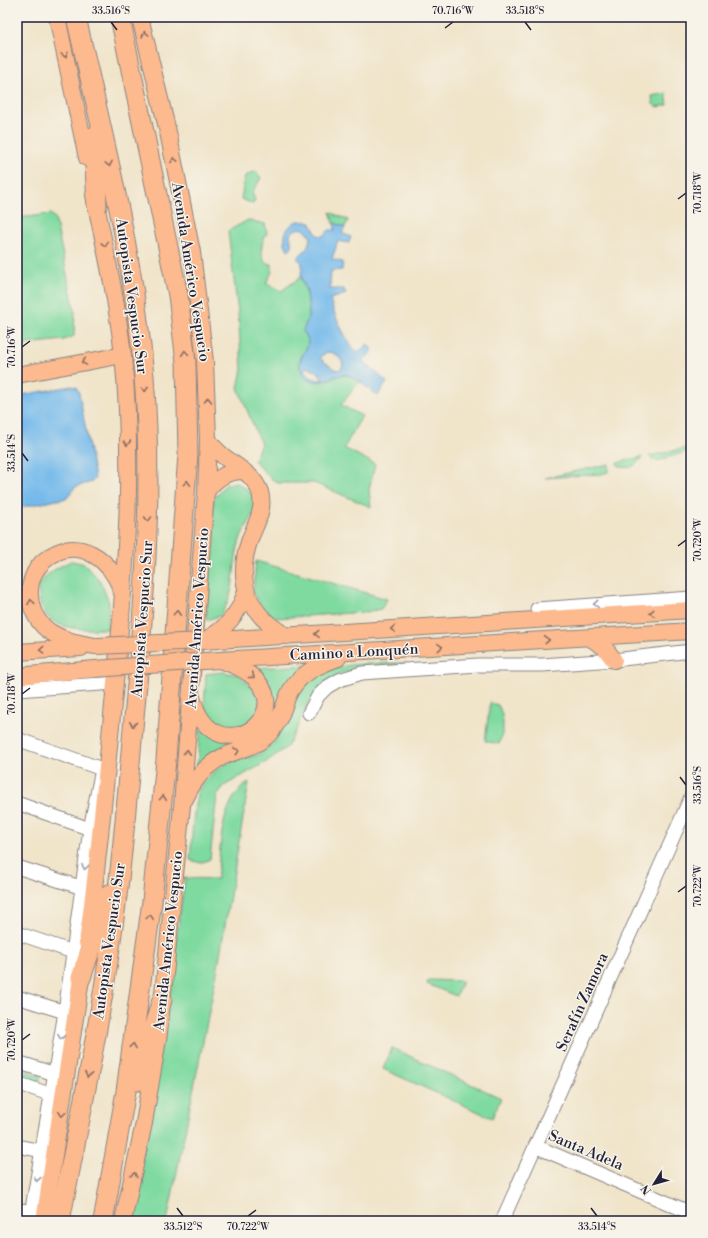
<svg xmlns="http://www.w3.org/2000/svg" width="708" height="1238" font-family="'Libre Bodoni',serif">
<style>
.green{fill:#7fdaa0;stroke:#507e6e}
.water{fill:#75baeb;stroke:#4c6e93;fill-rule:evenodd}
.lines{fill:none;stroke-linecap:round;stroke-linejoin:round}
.minor-casing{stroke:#898382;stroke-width:15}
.major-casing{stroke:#898382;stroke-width:18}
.highway-casing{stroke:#898382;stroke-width:21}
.minor{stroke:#fff;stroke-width:13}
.major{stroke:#fcba8e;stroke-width:16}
.highway{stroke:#fcba8e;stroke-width:19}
.major-bridge-casing{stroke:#898382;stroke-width:18;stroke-linecap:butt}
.major-bridge{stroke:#fcba8e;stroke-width:16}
.oneway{stroke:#8f6e64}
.oneway2{stroke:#9c9ca7}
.ticks{fill:none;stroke:#22223b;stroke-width:1.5}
.labels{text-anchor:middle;stroke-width:3;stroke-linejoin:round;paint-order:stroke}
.street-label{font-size:15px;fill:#22223b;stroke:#f7f3e8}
.neatline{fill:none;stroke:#22223b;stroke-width:1.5}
.ticks-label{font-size:10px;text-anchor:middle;fill:#22223b}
</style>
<rect width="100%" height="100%" fill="#f7f3e8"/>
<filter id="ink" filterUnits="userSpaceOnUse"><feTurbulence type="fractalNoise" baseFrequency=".025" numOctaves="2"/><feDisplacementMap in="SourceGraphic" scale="8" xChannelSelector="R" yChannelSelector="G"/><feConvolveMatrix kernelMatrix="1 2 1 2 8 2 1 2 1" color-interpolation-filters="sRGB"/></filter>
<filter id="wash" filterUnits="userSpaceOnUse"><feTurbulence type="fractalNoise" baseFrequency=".012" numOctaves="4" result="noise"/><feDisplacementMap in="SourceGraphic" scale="16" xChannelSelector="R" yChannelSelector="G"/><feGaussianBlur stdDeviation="0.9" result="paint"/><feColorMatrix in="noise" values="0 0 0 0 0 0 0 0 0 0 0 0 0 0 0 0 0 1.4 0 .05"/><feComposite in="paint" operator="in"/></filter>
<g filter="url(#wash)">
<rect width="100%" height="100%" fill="#f0e4c9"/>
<path class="green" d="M 666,93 L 668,105 L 656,107 L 653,104 L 652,96 Z
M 256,171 L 261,178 L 252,193 L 255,199 L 253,204 L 241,199 L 245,176 Z
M 330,212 L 348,220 L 345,227 L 334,223 Z
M 51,214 L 55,218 L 75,312 L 74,336 L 64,340 L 17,345 L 17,218 Z
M 248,220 L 265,224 L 267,233 C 261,242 259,253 266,263 L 272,264 L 272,272 L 266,283 L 281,291 L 301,277 C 308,299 314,308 303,331 C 317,347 297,353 300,366 C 301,371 308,377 311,381 C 317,381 325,382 330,379 C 344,373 346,373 359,382 L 341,405 L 362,416 L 344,448 L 375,464 L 369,490 L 371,507 L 314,483 L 278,483 L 270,478 L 254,460 L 261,444 L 238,388 L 242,369 L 238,313 L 228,231 Z
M 691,447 L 691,450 L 657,461 L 653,460 L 649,456 Z
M 642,457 C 636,467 625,472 616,463 Z
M 609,464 L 608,472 L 601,474 L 545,478 Z
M 235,482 C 243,486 251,491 254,500 C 258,514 245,526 241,537 C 230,567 239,588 220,616 L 206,620 L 214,498 L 225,485 Z
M 72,561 L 85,564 L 100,581 L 109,602 L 108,629 C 88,629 54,632 43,610 C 39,603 39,594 38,586 C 47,573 57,567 72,561 Z
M 256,561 L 387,599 L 381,609 L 365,612 L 276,618 L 266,613 L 253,593 Z
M 407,663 L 340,673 L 308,702 L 298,726 L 287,747 L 266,762 L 224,786 L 217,795 L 210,859 L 201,863 L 190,860 C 191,848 194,799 198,791 C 204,779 218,768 230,762 C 240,757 255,758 264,751 C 279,741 285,722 291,707 C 311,658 363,664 407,663 Z
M 310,665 L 265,732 L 199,768 L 197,766 L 200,729 L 231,741 L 272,695 L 267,683 L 254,668 Z
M 223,672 L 239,675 L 259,694 L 259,712 L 247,726 C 224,730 218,729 204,709 L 206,674 Z
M 490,703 L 498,705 C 505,718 504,730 499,744 L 485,741 Z
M 249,782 L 218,967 L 167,1221 L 130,1221 L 166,1009 L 185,878 L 217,879 C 221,847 219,801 249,782 Z
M 428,980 L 462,981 L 456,996 L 427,984 Z
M 392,1048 L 501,1098 L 492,1118 L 383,1069 Z
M 17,1067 L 40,1076 L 40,1084 L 17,1077 Z"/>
<path class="water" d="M 297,221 L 310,222 L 317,235 L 323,236 L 329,230 L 335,230 L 334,223 L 345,227 L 342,233 L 351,237 L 349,243 L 338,241 L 332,259 L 343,262 L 342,270 L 331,271 L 330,289 L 344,289 L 346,294 L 330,299 C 336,320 344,336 357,353 L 368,344 L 373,351 L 363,361 L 387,382 L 378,396 C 368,390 358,377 347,375 C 333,372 309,396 300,368 C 296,355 317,347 303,331 L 309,314 L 307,293 L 301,277 L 302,263 L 297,258 L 307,248 L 311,237 L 304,229 C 297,228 294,229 290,235 L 292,247 L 288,250 C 281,239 285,227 297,221 ZM 327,352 C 335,352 340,357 343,364 L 341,369 L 336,370 L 322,360 L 320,357 ZM 306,367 L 318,372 L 323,380 C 315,380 308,377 304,371 Z
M 71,386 L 76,387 L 79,393 L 95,478 L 92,482 L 75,487 L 67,498 L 17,508 L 17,396 Z"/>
</g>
<g filter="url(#ink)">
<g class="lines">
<defs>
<path id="minor" d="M 537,609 L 691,598
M 17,690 L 115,683
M 309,713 L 318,696 L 327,687 L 339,680 L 362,673 L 478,665 L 542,665 L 614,660 L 691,651
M 17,739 L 102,769 L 90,829 L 65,1012 L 30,1221
M 17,803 L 90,829
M 17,867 L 83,888
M 17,933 L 73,952
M 17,997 L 65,1012
M 17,1062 L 55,1074
M 17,1083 L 52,1095
M 17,1146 L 42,1151
M 535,1146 L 691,1213
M 17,1210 L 31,1211
M 502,1221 L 691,797"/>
<path id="major" d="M 57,17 L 87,158
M 17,375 L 123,355
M 208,439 C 222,463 252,468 260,492 C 265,510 256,523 250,539 C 235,581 248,615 287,636
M 206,492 C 216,478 227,471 244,471
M 590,638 L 604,647 L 614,660
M 205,640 C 226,629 239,614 246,591
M 202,641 L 691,610
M 95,646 C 80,643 65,641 52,633 C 26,617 22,579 45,560 C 77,533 113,560 122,593
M 17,652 L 81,648
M 204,661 L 691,631
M 17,676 L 95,669
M 192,697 C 216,788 327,695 222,661
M 185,799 C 194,779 207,762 229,754 C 243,749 256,746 267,736 C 278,725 282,712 287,698 C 296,675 316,666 338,658
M 87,943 C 99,857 107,770 115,683 C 126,574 134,464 123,355 C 117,301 105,248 94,195
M 44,1221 L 83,966
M 123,1221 L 144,1123 L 159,1033 L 182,806 L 206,492 L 208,439 L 205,362 L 192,252 L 168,132 L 140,17"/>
<path id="highway" d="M 92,137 L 95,166 L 97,206
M 81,978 L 109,894
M 137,1081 L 162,1000
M 60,1221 C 79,1123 100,1025 113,926 C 124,853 128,780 135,707 C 145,597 153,488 144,377 C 134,255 103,136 76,17
M 103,1221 L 126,1091 L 152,901 L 166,760 L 188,454 L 186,362 L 178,295 L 120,17"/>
</defs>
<use href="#minor" class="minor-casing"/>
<use href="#major" class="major-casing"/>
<use href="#highway" class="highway-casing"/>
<use href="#minor" class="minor"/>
<use href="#major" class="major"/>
<use href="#highway" class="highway"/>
<defs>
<path id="major-bridge" d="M 97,646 L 202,641
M 95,669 L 204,661"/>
</defs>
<use href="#major-bridge" class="major-bridge-casing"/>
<use href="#major-bridge" class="major-bridge"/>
</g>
<defs><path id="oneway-chevron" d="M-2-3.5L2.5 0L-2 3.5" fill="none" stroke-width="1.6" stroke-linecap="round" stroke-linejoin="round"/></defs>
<g class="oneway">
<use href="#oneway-chevron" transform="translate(145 34) rotate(-105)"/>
<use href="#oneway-chevron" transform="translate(65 55) rotate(78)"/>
<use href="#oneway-chevron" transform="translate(174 160) rotate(-101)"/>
<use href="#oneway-chevron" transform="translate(109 164) rotate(78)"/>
<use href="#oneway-chevron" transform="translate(105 244) rotate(78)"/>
<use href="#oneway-chevron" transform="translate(185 353) rotate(-95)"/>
<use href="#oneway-chevron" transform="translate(84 362) rotate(170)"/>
<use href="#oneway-chevron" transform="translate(145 389) rotate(86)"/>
<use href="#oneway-chevron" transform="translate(208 400) rotate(-91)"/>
<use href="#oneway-chevron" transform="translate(127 443) rotate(89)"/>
<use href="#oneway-chevron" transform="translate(187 483) rotate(-87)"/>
<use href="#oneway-chevron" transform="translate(148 519) rotate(91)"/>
<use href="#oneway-chevron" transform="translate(31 602) rotate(-99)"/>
<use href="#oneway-chevron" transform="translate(177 613) rotate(-86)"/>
<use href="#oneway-chevron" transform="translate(652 613) rotate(176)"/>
<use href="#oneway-chevron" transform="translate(393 629) rotate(177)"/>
<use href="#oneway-chevron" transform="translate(317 634) rotate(176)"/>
<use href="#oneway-chevron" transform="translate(547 640) rotate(-4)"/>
<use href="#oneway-chevron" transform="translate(440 647) rotate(-4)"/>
<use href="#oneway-chevron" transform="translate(42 650) rotate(176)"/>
<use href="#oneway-chevron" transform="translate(252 676) rotate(39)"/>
<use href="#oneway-chevron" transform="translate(133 724) rotate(95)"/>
<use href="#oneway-chevron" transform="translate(237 751) rotate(-16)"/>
<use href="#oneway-chevron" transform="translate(187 752) rotate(-86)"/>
<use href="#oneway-chevron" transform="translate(163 798) rotate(-85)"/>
<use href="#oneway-chevron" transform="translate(150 917) rotate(-83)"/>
<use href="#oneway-chevron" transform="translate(133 1046) rotate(-81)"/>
<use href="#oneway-chevron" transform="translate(88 1075) rotate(101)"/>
<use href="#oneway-chevron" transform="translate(62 1114) rotate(98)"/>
<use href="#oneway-chevron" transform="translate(134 1175) rotate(-77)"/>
</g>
<g class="oneway2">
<use href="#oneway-chevron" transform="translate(596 604) rotate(176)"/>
<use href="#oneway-chevron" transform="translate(85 867) rotate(97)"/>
<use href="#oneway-chevron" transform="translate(61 1037) rotate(99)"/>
<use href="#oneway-chevron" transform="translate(37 1179) rotate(100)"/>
</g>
</g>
<path class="ticks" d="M 111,22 L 117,30M 525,22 L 531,30M 445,28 L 453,22M 678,199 L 686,193M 22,347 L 30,341M 22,453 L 28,461M 678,546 L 686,540M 22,694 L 30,688M 680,777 L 686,785M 678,892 L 686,886M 22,1040 L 30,1034M 177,1208 L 183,1216M 591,1208 L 597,1216M 248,1216 L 256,1210"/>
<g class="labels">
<g class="street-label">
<text transform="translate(191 272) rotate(81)" y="5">Avenida Américo Vespucio</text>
<text transform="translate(132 296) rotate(82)" y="5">Autopista Vespucio Sur</text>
<text transform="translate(197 618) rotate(-86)" y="5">Avenida Américo Vespucio</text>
<text transform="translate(142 619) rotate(-86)" y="5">Autopista Vespucio Sur</text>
<text transform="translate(354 652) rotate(-3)" y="5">Camino a Lonquén</text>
<text transform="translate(109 941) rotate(-82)" y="5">Autopista Vespucio Sur</text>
<text transform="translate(168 941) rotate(-84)" y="5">Avenida Américo Vespucio</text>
<text transform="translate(582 1002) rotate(-66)" y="5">Serafín Zamora</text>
<text transform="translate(586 1150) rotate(23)" y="5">Santa Adela</text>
</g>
</g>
<rect width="708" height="1238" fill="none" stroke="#f7f3e8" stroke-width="44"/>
<g transform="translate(654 1184) rotate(233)" stroke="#f7f3e8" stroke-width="3" paint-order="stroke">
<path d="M0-3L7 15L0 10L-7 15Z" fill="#22223b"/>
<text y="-6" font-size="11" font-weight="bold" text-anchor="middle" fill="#22223b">N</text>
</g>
<rect x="22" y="22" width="664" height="1194" class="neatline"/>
<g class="ticks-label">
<text x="111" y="14">33.516°S</text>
<text x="453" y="14">70.716°W</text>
<text x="525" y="14">33.518°S</text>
<text transform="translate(697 193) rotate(-90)" y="4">70.718°W</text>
<text transform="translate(11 347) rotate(-90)" y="4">70.716°W</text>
<text transform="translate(11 453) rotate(-90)" y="4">33.514°S</text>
<text transform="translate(697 540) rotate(-90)" y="4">70.720°W</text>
<text transform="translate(11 694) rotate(-90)" y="4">70.718°W</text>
<text transform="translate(697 785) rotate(-90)" y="4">33.516°S</text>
<text transform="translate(697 886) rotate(-90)" y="4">70.722°W</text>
<text transform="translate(11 1040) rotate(-90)" y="4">70.720°W</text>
<text x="183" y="1230">33.512°S</text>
<text x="248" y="1230">70.722°W</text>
<text x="597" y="1230">33.514°S</text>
</g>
</svg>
